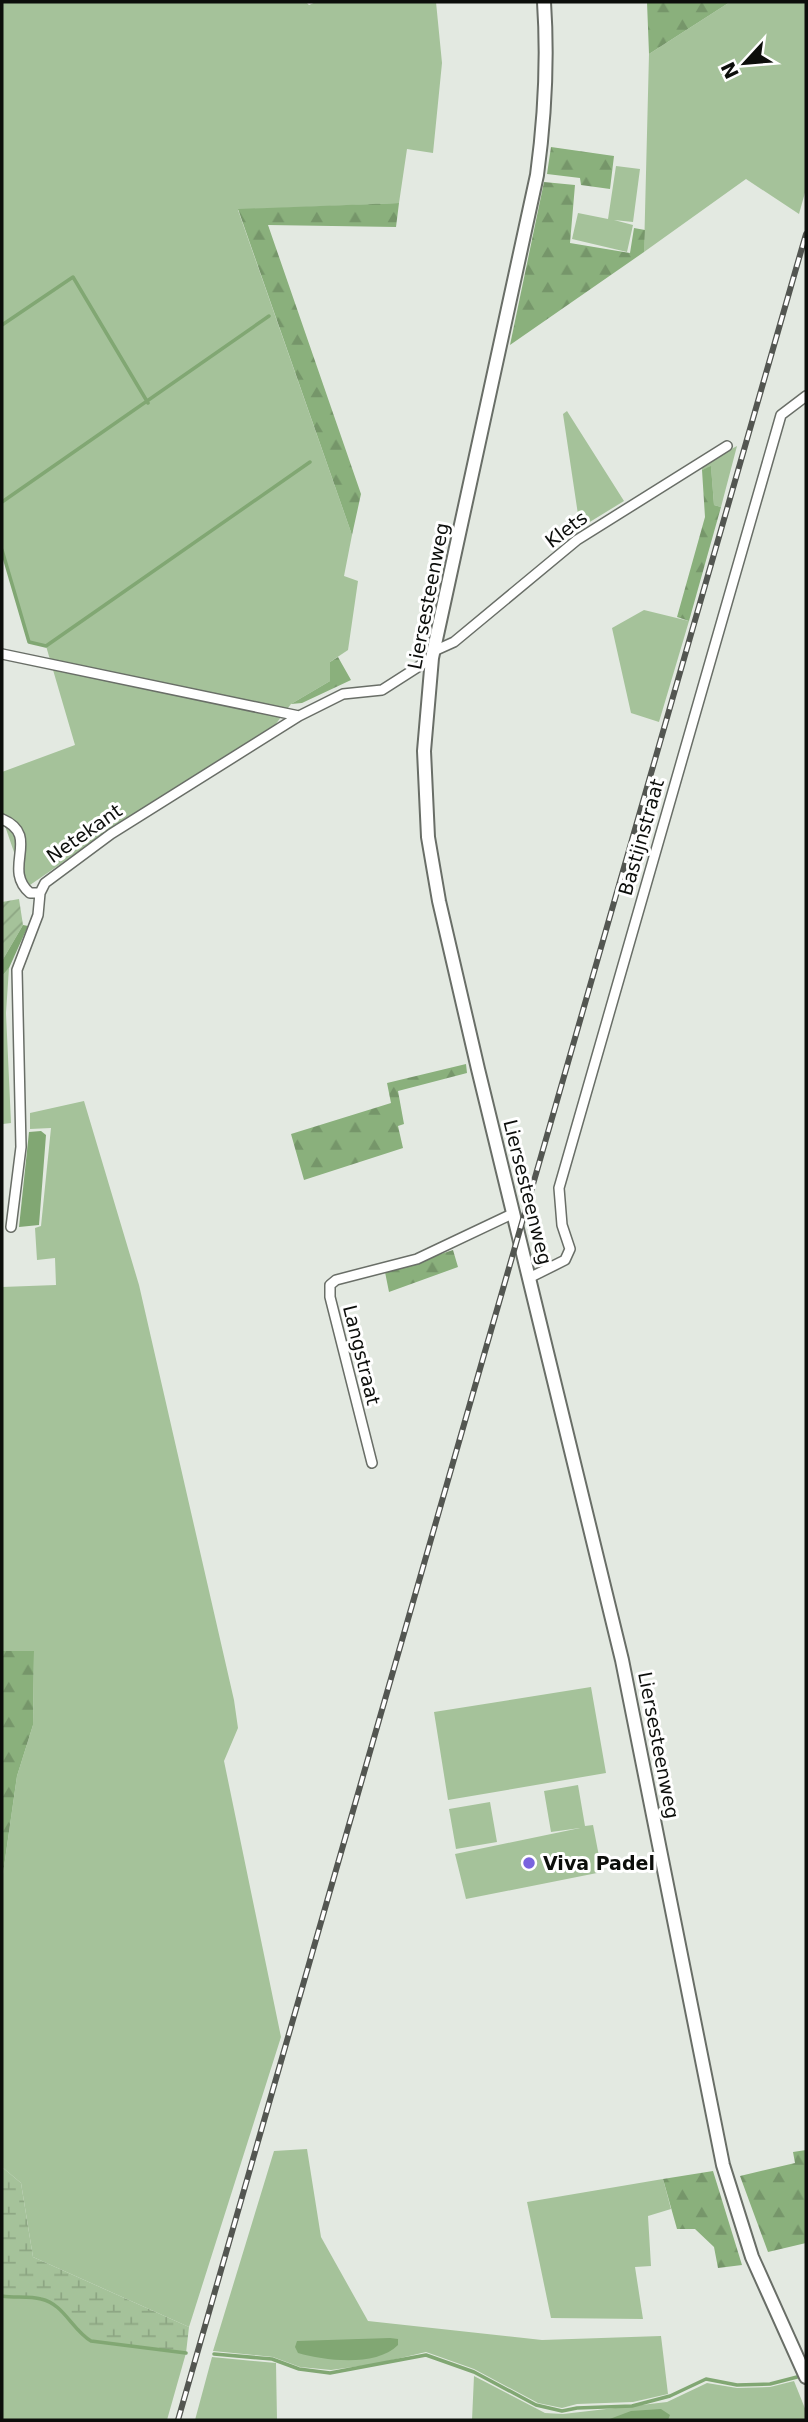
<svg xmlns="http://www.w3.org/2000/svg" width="808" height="2422" font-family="'DejaVu Sans',sans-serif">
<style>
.grass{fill:#a5c29a}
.forest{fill:url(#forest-firs)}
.wetland{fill:url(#wetland-marsh)}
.garden{fill:url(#garden-furrows)}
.water{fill:#81a773}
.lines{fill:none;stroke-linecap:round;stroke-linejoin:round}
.stream{stroke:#81a773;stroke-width:3.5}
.street-casing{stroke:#696e67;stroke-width:12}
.secondary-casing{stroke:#696e67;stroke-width:16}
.street{stroke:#fff;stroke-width:9}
.secondary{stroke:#fff;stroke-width:12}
.rail-casing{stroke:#535651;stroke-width:6}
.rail{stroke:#fff;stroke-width:3.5;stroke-dasharray:10;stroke-linecap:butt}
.poi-dot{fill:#7963de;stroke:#fff;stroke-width:2.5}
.labels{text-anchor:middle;stroke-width:6;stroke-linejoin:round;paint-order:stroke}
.street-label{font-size:19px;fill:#0c0e0b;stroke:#fff}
.poi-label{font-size:19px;font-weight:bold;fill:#0c0e0b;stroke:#fff;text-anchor:start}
</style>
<defs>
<pattern id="forest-firs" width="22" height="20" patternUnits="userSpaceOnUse" patternTransform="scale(1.75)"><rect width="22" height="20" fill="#8ab07c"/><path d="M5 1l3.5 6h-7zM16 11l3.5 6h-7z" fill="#76966a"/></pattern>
<pattern id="wetland-marsh" width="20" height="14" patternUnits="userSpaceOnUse" patternTransform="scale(1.75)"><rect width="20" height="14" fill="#a5c29a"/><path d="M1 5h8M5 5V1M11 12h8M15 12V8" fill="none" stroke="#8da683"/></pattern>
<pattern id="garden-furrows" width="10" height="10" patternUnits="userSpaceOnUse" patternTransform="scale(1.75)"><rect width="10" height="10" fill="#a5c29a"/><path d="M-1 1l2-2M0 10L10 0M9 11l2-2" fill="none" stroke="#8da683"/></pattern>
</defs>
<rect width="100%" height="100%" fill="#e3e9e1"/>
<path class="grass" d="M 2,2 L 306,2 L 309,5 L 316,2 L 436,2 L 442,63 L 433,153 L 407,149 L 399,203 L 238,210 L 352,535 L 344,576 L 358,581 L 348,650 L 330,662 L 330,681 L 291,704 L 275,725 L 107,832 L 30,885 L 24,881 L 5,826 L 2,827 L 2,772 L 75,745 L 46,646 L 29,642 L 2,550 Z
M 730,2 L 806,2 L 806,189 L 799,214 L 746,179 L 644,252 L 649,54 Z
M 616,166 L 640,169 L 633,222 L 614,220 L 633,225 L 627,252 L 572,239 L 578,213 L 608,219 Z
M 567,411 L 624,501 L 580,528 L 563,414 Z
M 737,446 L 721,507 L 714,505 L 711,467 L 702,470 L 701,465 Z
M 644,610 L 689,621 L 659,722 L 631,713 L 612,628 Z
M 9,968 L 6,1013 L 11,1123 L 3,1124 L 2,976 Z
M 84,1101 L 139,1285 L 234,1700 L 238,1728 L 224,1761 L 281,2037 L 189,2327 L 33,2257 L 21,2183 L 2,2167 L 2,1881 L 17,1776 L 33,1725 L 34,1651 L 2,1651 L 2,1287 L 56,1285 L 55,1258 L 37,1260 L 35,1228 L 41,1226 L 51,1128 L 30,1129 L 30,1113 Z
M 591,1687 L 606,1773 L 448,1800 L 434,1712 Z
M 578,1785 L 585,1826 L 593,1825 L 602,1872 L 466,1899 L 455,1854 L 580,1828 L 551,1832 L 544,1791 Z
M 490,1802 L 497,1842 L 456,1849 L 449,1809 Z
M 307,2149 L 321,2237 L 368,2321 L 542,2340 L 661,2336 L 668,2394 L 633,2402 L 577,2404 L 562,2408 L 538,2403 L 474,2369 L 426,2352 L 375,2364 L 331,2370 L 300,2367 L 273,2357 L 213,2351 L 274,2151 Z
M 663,2179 L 671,2209 L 648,2216 L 651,2266 L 635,2267 L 643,2319 L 551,2318 L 527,2202 Z
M 2,2296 C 14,2298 29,2296 41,2299 C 64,2304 72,2330 91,2341 L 186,2353 L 167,2420 L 2,2420 Z
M 212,2357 L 276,2363 L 277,2420 L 195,2420 Z
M 474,2376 L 545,2413 L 563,2414 L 667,2402 L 707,2383 L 737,2388 L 770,2387 L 794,2381 L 806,2411 L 806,2420 L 472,2420 Z"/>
<path class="forest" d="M 647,2 L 730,2 L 649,54 Z
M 551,147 L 614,156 L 610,189 L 581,185 L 580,178 L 547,174 Z
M 544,182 L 575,185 L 570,243 L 630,253 L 634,228 L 645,230 L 644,252 L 510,345 Z
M 399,203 L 396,227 L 268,225 L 361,494 L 352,535 L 238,209 Z
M 711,466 L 714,505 L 721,507 L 689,621 L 677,617 L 705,517 L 702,470 Z
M 338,657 L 351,680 L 302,703 L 291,704 L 330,681 L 330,662 Z
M 466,1064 L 467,1073 L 398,1091 L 404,1124 L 398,1126 L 403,1148 L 304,1180 L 291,1134 L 391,1103 L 387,1083 Z
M 453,1250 L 458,1267 L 389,1292 L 385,1272 Z
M 2,1651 L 34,1651 L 33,1725 L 17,1776 L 2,1881 Z
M 806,2150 L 806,2243 L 768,2252 L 740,2176 L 795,2163 L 793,2152 Z
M 713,2171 L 742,2265 L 718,2268 L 714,2247 L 695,2229 L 677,2229 L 663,2179 Z"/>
<path class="wetland" d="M 2,2167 L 21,2183 L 33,2257 L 189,2327 L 186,2353 L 91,2341 C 72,2330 64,2304 41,2299 C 29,2296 14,2298 2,2296 Z"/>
<path class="garden" d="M 19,899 L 23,925 L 2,961 L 2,902 Z"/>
<path class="water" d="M 23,925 L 28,926 L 9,968 L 2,976 L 2,961 Z
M 41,1131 L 46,1135 L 39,1225 L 19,1227 L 29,1132 Z
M 390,2338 L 398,2339 L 398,2345 C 376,2367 326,2361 298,2353 L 295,2347 L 297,2341 Z
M 661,2409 L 670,2415 L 668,2420 L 607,2420 L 631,2411 Z"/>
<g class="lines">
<path class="stream" d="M 2,325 L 73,277 L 148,403
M 2,502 L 269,316
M 2,550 L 29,642 L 46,646 L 310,462
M 2,2296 C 14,2298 29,2296 41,2299 C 64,2304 72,2330 91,2341 L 186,2353
M 214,2354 L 272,2359 L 299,2369 L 330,2373 L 426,2355 L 474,2372 L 536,2405 L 562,2411 L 577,2408 L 632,2406 L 670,2396 L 706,2379 L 737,2385 L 770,2384 L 801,2376"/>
<defs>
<path id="street" d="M 434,651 L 454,642 L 577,540 L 727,446
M 2,654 L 299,716
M 2,819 C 42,836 1,868 30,893 L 40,893
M 11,1227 L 21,1147 L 17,970 L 38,915 L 40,893 L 45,883 L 111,834 L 299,716 L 343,694 L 382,690 L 432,658
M 529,1278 L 565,1260 L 570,1249 L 562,1225 L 559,1188 L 781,415 L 806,396
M 372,1463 L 330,1297 L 330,1285 L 336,1280 L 417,1259 L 514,1213"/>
<path id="secondary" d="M 544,2 C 548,61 545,116 537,175 L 432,658 L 424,751 L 428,837 L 439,901 L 478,1069 L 622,1660 L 723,2165 L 752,2257 L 806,2377"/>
</defs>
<use href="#street" class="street-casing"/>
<use href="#secondary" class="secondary-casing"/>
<use href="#street" class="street"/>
<use href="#secondary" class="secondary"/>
<defs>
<path id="rail" d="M 178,2420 L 806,234"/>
</defs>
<use href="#rail" class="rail-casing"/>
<use href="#rail" class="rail"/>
</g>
<circle class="poi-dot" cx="529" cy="1863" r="7"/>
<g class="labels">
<g class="street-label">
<text transform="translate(566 529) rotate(-37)" y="7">Klets</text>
<text transform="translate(428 596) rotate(-79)" y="7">Liersesteenweg</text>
<text transform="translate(84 833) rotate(-35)" y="7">Netekant</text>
<text transform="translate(641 837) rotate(-74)" y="7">Bastijnstraat</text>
<text transform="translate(528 1192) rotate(76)" y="7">Liersesteenweg</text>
<text transform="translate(362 1355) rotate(76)" y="7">Langstraat</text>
<text transform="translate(659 1745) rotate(79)" y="7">Liersesteenweg</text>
</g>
<g class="poi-label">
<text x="543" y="1870">Viva Padel</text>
</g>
</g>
<rect width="808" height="2422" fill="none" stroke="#0c0e0b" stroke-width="7"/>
<g transform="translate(745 63) rotate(244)" stroke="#ffffff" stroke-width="5" paint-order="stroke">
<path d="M0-5L12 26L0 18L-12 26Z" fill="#0c0e0b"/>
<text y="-10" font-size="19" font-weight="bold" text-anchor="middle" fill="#0c0e0b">N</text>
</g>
</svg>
